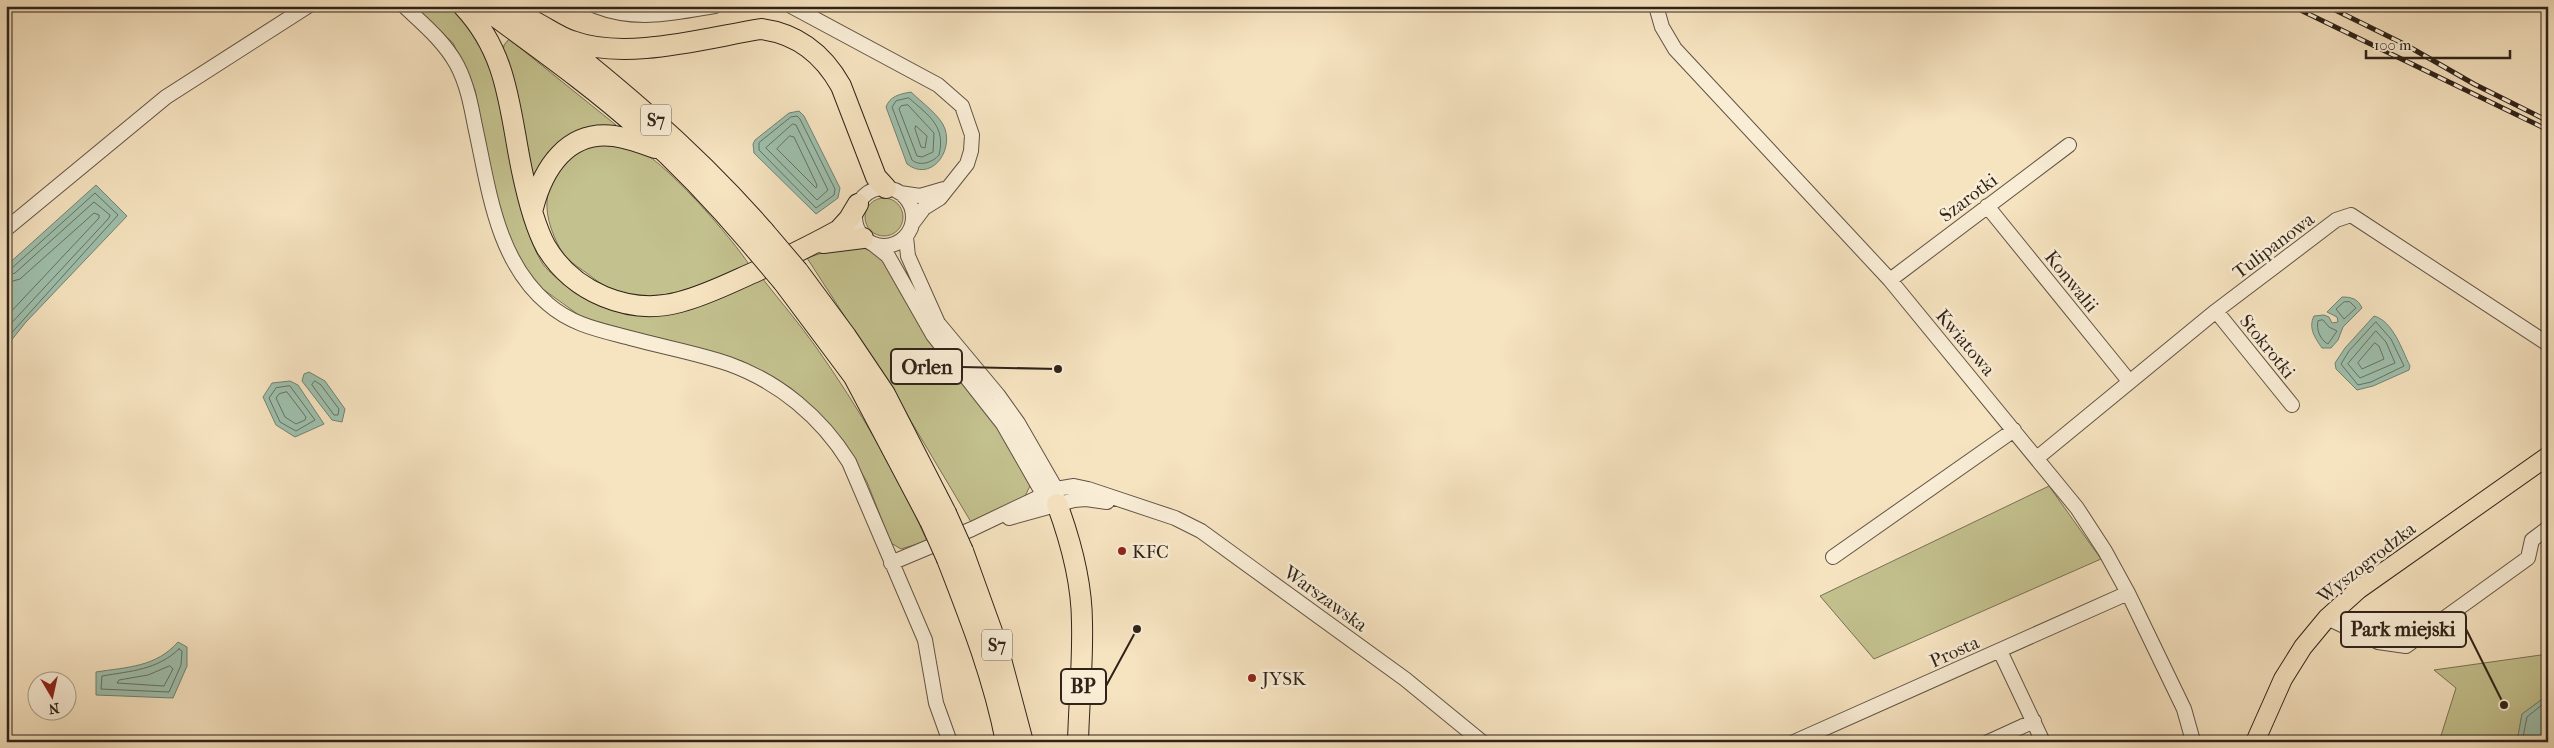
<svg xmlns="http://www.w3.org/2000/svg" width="2554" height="748" font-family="'IM FELL French Canon',serif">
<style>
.green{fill:#c3c18e;stroke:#797254}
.water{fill:#9ebfac;stroke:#728171}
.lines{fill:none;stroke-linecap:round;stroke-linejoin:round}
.shore{stroke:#667162;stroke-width:1}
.minor-casing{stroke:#615343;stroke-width:16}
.major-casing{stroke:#2f2319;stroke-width:20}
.highway-casing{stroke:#2f2319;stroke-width:22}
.minor{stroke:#f9edd6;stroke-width:14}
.major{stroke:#f6e3c0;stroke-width:18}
.highway{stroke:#f6e3c0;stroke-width:20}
.rail-casing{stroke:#2f2319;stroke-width:5}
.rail{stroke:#f9edd6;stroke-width:3;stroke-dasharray:9;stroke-linecap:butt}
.highway-bridge-casing{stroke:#2f2319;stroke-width:22;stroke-linecap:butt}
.highway-bridge{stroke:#f6e3c0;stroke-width:20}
.poi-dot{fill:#8f2418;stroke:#f9edd6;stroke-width:2}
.labels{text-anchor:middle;stroke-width:5;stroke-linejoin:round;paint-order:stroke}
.shield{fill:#f9edd6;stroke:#6c6052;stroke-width:1}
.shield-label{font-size:18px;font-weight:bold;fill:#2f2319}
.street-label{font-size:19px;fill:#2f2319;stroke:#f9edd6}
.poi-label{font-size:19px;fill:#2f2319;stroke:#f9edd6;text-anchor:start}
.leader{fill:none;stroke:#2f2319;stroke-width:2}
.callout-dot{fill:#2f2319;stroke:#f9edd6;stroke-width:2}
.callout{fill:#f9edd6;stroke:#2f2319;stroke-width:2}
.callout-label{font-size:20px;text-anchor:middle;font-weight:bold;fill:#2f2319}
</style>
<rect width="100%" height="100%" fill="#f6e3c0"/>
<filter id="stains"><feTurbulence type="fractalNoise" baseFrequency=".004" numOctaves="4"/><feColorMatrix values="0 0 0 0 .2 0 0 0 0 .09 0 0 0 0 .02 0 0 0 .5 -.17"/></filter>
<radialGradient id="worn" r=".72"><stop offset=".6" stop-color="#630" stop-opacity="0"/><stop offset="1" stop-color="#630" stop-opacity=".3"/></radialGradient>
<path class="green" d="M 414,6 C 424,6 440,3 449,6 C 462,10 489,61 494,74 C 502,110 509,146 517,181 C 523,207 527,238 541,261 C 546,270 557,278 565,285 C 625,335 701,313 762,278 C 780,301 799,323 816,347 C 859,408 897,473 927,541 L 901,549 L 891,543 L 867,482 L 844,442 L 815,409 L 789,387 L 742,361 L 583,318 L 540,287 L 518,262 L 497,205 L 475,90 L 453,43 Z
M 509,39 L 616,125 L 601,127 L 535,175 L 529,173 L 503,52 L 504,45 Z
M 598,144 C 609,145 622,144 633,147 C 660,155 734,240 750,266 C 711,280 670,301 628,296 C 613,294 600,283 588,274 C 581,269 573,264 567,258 C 559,249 555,239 551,228 C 537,187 560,157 598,144 Z
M865 217a19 19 0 1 1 38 0a19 19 0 1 1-38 0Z
M 859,246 L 884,257 L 985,405 L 1031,484 L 1024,498 L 971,522 L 893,391 L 807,258 L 837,248 Z
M 2049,486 L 2101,559 L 1874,659 L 1820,596 Z
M 2548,654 L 2548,695 L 2522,714 L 2517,742 L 2439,742 L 2456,688 L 2434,670 Z"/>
<path class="water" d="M 911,92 C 921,102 941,116 945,129 C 953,153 930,182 907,164 L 886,107 C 890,96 900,94 911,92 Z
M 799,111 L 804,116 L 840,188 L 838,198 L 816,214 L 754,153 L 753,144 L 755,140 L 789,113 Z
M 96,185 L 127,216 L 26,322 L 6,347 L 6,266 Z
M 2342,297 C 2352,297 2358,299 2362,308 L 2343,327 L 2338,340 L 2331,348 L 2322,348 C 2315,338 2308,328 2314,316 L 2324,315 L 2329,317 L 2332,323 L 2338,322 L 2337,317 L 2327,312 Z
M 2374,316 C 2393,321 2402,350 2410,366 L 2409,370 L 2373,386 L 2357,390 L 2336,369 L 2335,363 L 2345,348 Z
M 309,372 L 325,381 L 345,409 L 342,422 L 332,420 L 302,381 L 304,374 Z
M 290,381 L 298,385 L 324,424 L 295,437 L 276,425 L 263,397 L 272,383 Z
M 178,642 L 187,647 L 187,666 L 173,698 L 96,695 L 96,672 C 128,667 156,667 178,642 Z
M 2548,695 L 2548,742 L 2517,742 L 2522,714 Z"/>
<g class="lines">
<path class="shore" d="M 909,98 C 929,116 946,126 939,155 C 933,162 920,167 912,160 L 892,107 L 896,101 Z
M 908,105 L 934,133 L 933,152 L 922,157 L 917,156 L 899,109 L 901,106 Z
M 791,117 L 797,116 L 800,119 L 835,189 L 834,195 L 816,208 L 759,150 L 759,143 Z
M 793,124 L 796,125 L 828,190 L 817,200 L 766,148 Z
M 916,126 L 927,136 L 925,148 L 921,147 L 915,129 Z
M 790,136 L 794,137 L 817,185 L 816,188 L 777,149 Z
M 6,270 L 12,268 L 95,193 L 118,215 L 6,339
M 6,276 L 15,273 L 94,202 L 110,215 L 109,218 L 6,329
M 6,283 L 20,279 L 94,213 L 99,215 L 99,218 L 6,317
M 2350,302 L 2356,308 L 2344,319 L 2336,309 L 2344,302 Z
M 2323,320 L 2329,327 L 2337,331 L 2328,344 C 2320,340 2316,329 2318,321 Z
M 2376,322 L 2391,339 L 2404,366 L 2371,382 L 2358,385 L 2341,364 L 2349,351 Z
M 2376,331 L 2386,342 L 2395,363 L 2360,378 L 2348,364 Z
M 2375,343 L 2379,346 L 2384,359 L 2362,369 L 2358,363 Z
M 315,381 L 321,385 L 339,409 L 338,415 L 334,415 L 312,385 Z
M 290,386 L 315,420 L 296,431 L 280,422 L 269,398 L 276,388 Z
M 287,392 L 306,417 L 305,420 L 296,424 L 285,417 L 276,398 L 279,394 Z
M 179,649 L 182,651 L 181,665 L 169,692 L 101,689 L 102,676 C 131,671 157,670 179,649 Z
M 170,666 L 173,669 L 164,686 L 117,683 L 119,680 L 148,675 Z
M 2522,742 L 2527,717 L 2548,700"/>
<defs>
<path id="minor" d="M 404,6 C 423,24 444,41 457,65 C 467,84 471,105 475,126 C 489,189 496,260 548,304 C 572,325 600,330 630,338 C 663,347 697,353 729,364 C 779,382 821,417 849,462 L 925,640 L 936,703 L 950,742
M 596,6 C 636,22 674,13 715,6
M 791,6 L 938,85 L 962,106 L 972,135 L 971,151 L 967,164 L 940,198 L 924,208 L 912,224
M 1656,6 L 1662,27 L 1675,49 L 1890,280 L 2077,508 L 2105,551 L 2128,593 L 2184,709 L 2193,741
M855 217a29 29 0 1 1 58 0a29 29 0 1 1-58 0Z
M 900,193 L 920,196 L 944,189
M 1987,206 L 2129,381
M 6,229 L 166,97 L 308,6
M 906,237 L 908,256 L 938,323 L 998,395 L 1018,423 L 1056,489 L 1057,498
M 873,244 L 888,256 L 933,335 L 1003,424 L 1043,494 L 1049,498
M 1890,280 L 2069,145
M 2216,311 L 2292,405
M 2037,458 L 2216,311 L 2336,220 L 2351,215 L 2548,344
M 1009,518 L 1074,500 L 1086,499 L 1107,502
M 1833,557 L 2014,430
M 891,563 L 972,529 L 1056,489 L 1074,486 L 1088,489 L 1175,518 L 1201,531 L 1405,679 L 1482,742
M 2327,618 L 2378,642 L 2406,646 L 2528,558 L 2532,540 L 2548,528
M 2000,651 L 2043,742
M 1794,742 L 2128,593
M 1988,742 L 2034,721"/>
<path id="major" d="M 2255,742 L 2283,679 L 2303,647 L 2327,618 L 2358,590 L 2548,456"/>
<path id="highway" d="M 463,6 C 509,55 509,109 522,171 C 527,195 534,225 546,247 C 573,292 629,316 680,302 C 707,295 732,282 757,271 C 785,258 812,245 839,230 L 849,219 L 858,204
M 481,6 C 535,46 591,85 641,130 C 680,165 716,203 750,243
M 514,6 C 604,75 690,146 764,231
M 535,22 C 547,28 559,37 572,41 C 626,61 705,38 761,29 C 798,34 823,54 841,86 L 876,177 L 886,188
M 533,208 C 543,169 567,130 614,136 C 628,138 642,143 655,148
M 823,243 L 863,238
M 798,271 L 846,336 L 885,394 L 946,513
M 783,282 L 854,377 L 930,521
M 1057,504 C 1071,542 1082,583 1082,623 C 1083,663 1079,702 1078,742
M 963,551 L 998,648 L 1023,742
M 947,559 C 970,618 994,679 1006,742"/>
</defs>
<use href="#minor" class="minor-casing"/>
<use href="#major" class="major-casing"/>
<use href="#highway" class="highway-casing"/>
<use href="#minor" class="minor"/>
<use href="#major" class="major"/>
<use href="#highway" class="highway"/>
<defs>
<path id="rail" d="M 2292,6 L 2548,130
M 2327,6 L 2406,45 L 2474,84 L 2548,121"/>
</defs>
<use href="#rail" class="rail-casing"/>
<use href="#rail" class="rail"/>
<defs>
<path id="highway-bridge" d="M 764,231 L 798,271
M 750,243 L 783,282
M 946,513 L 963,551
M 930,521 L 947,559"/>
</defs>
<use href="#highway-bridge" class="highway-bridge-casing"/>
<use href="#highway-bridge" class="highway-bridge"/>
</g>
<g class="poi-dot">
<circle cx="1122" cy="551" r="5"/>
<circle cx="1252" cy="678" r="5"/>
</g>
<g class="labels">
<g class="shield">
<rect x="641" y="104.5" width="30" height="31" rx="4"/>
<rect x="982" y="629.5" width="30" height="31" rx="4"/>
</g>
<g class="shield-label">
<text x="656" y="126">S7</text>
<text x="997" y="651">S7</text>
</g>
<g class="street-label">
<text transform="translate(1968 197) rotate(-37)" y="7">Szarotki</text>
<text transform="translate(2273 245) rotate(-37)" y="7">Tulipanowa</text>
<text transform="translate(2072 281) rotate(51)" y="7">Konwalii</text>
<text transform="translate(1966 342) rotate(50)" y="7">Kwiatowa</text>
<text transform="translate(2268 346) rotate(51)" y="7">Stokrotki</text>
<text transform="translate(2366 562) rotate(-38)" y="7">Wyszogrodzka</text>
<text transform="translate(1326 598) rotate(36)" y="7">Warszawska</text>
<text transform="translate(1954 651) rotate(-24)" y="7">Prosta</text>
</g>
<g class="poi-label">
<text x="1132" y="558">KFC</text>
<text x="1262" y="685">JYSK</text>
</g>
</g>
<path class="leader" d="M1058 369L962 367M2504 705L2466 629M1137 629L1106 686"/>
<g class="callout-dot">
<circle cx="1058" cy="369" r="5"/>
<circle cx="2504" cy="705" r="5"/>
<circle cx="1137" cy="629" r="5"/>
</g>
<g class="callout">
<rect x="891" y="349" width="71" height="35" rx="5"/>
<rect x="2341" y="612" width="125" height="35" rx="5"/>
<rect x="1061" y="669" width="45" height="35" rx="5"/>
</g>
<g class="callout-label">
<text x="927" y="374">Orlen</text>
<text x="2403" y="636">Park miejski</text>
<text x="1083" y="693">BP</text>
</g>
<rect width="2554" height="748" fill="none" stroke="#f6e3c0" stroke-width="25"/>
<rect x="8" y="8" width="2539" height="733" fill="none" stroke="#2f2319" stroke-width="2.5"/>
<rect x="12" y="12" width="2529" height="723" fill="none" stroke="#2f2319"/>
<g transform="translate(52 696) rotate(171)"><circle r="24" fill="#f9edd6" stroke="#a89c8a"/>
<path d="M0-4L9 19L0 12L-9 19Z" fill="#8f2418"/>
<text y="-8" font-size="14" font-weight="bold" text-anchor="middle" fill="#2f2319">N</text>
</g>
<path d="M2366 50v8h144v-8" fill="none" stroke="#2f2319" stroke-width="2.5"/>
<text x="2374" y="50" font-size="15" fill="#2f2319" stroke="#f9edd6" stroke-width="4" paint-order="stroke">100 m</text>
<rect width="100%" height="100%" filter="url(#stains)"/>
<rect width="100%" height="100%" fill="url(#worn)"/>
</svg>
